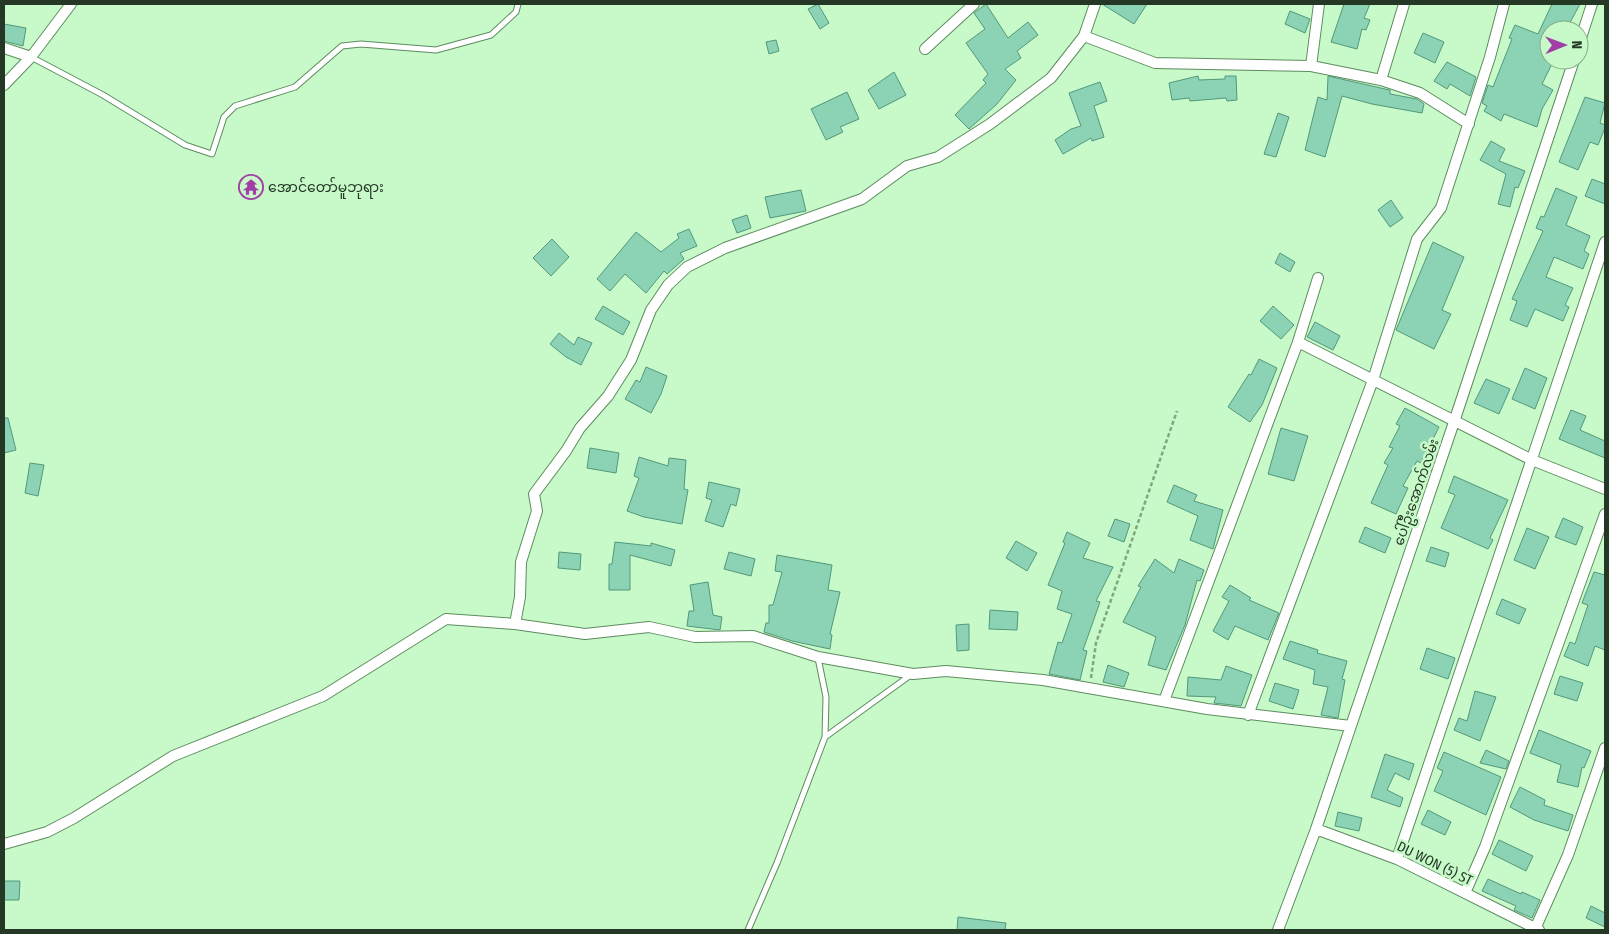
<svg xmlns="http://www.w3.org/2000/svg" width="1609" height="934" font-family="'Fira Sans Condensed','Noto Sans Myanmar',sans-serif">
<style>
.building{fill:#8bd3b4;stroke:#52987b}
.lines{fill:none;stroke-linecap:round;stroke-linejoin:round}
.lane-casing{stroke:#5d8c5f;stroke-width:7}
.street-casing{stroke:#5d8c5f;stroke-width:12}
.path{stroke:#81a782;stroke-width:2.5;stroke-dasharray:4 2.5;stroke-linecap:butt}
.lane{stroke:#fff;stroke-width:5}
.street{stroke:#fff;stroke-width:10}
.labels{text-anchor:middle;stroke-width:5;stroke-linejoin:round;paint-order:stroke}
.poi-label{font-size:14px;fill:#243825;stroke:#c7fac8;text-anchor:start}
.street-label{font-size:14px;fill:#243825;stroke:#c7fac8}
</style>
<rect width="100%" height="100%" fill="#c7fac8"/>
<path class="building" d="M 818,4 L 829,23 L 820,29 L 808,9 Z
M 986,4 L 1008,38 L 1028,22 L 1038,35 L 1017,51 L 1021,58 L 1005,69 L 1016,80 L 997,104 L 969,129 L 955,115 L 986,83 L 983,80 L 988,74 L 966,43 L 985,29 L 974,13 Z
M 1102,4 L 1147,4 L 1134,24 Z
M 1344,4 L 1370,4 L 1364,18 L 1370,20 L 1366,30 L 1362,29 L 1357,49 L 1331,42 Z
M 1552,4 L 1580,4 L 1566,30 L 1549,30 L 1549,60 L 1554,60 L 1542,84 L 1553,90 L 1542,109 L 1537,127 L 1504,114 L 1501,121 L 1484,111 L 1487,106 L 1482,103 L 1488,85 L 1493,87 L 1512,39 L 1509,38 L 1515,25 L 1538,34 Z
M 1290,11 L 1310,19 L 1305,33 L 1285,24 Z
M 4,24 L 26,28 L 23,46 L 4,41 Z
M 1423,33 L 1444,42 L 1435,63 L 1414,53 Z
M 776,40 L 779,51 L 769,54 L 766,42 Z
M 1447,62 L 1476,77 L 1470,96 L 1450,84 L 1447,89 L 1434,81 Z
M 894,72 L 906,95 L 879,109 L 868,90 Z
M 1198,76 L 1199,80 L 1225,79 L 1225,76 L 1236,76 L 1237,100 L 1227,101 L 1226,98 L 1190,101 L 1189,98 L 1172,100 L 1169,83 Z
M 1328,76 L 1385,89 L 1390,90 L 1390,94 L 1417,99 L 1424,104 L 1422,113 L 1372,104 L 1342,96 L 1325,157 L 1305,150 L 1318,97 L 1327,100 Z
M 1100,82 L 1107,101 L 1094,106 L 1104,137 L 1092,141 L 1091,138 L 1063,154 L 1055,140 L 1071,129 L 1081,126 L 1069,93 Z
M 847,92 L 859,119 L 840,127 L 843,132 L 826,140 L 811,109 Z
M 1585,97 L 1605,103 L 1600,123 L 1605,125 L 1605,128 L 1598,145 L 1590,142 L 1578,170 L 1559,162 Z
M 1278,113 L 1289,117 L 1276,157 L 1264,154 Z
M 1491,141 L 1505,149 L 1499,161 L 1525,171 L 1518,188 L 1515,187 L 1510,207 L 1498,204 L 1506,174 L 1480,160 Z
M 1592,179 L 1605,184 L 1605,204 L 1585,196 Z
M 1556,188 L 1577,197 L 1566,225 L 1590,236 L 1584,251 L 1589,254 L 1583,269 L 1554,257 L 1546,277 L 1573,288 L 1565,305 L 1569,307 L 1563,321 L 1535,309 L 1527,327 L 1510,320 L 1517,301 L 1512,299 L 1543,231 L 1536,228 L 1541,216 L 1544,217 Z
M 801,190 L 806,211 L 770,218 L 765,197 Z
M 1391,200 L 1403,218 L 1390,227 L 1378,210 Z
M 747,215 L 751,228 L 737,233 L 732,220 Z
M 689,229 L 697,246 L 680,253 L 684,259 L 667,274 L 664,271 L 646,293 L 625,274 L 610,291 L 597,279 L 636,232 L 661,252 L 679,238 L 677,234 Z
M 552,239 L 569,257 L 551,276 L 533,258 Z
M 1433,242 L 1464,257 L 1442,310 L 1451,314 L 1434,349 L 1396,330 Z
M 1280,253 L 1295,262 L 1290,272 L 1275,263 Z
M 603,306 L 630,322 L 623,335 L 595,319 Z
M 1273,306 L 1294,325 L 1281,339 L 1260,321 Z
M 1315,322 L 1340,336 L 1333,350 L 1307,337 Z
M 559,333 L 574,345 L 578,337 L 592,343 L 581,365 L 566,357 L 550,344 Z
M 1259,359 L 1277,368 L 1262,405 L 1250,422 L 1228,407 L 1249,374 L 1251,375 Z
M 646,367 L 667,376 L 661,394 L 651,413 L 625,399 L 636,380 L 640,382 Z
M 1525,368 L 1547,378 L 1535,409 L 1512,399 Z
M 1486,379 L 1510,389 L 1499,414 L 1474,403 Z
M 1405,408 L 1439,427 L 1421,463 L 1417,461 L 1403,486 L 1408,488 L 1396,514 L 1371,503 L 1388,465 L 1384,463 L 1393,448 L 1389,447 L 1400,426 L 1396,424 Z
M 1571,410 L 1586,416 L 1580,430 L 1605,441 L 1605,458 L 1559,439 Z
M 4,418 L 8,418 L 16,450 L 4,453 Z
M 1281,428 L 1308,436 L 1294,481 L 1268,474 Z
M 590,448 L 619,453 L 616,473 L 587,468 Z
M 639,457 L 668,466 L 669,458 L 686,460 L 684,489 L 688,490 L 682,524 L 644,517 L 627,511 L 639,478 L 634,476 Z
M 30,463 L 44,465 L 38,496 L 25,493 Z
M 1454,476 L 1508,500 L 1490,538 L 1493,540 L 1488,549 L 1441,528 L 1455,495 L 1448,492 Z
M 709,482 L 740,489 L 736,506 L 731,504 L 723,527 L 705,521 L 712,500 L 706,498 Z
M 1174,485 L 1197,495 L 1194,501 L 1223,510 L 1213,549 L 1190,540 L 1198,516 L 1167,502 Z
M 1563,518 L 1583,527 L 1576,545 L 1555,537 Z
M 1115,519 L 1130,524 L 1124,542 L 1108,536 Z
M 1365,527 L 1391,538 L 1385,553 L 1359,542 Z
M 1527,528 L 1549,537 L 1535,569 L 1514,560 Z
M 1067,532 L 1090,543 L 1083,558 L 1113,567 L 1096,601 L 1100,602 L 1083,650 L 1087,651 L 1080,680 L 1049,674 L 1058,642 L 1062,643 L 1072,614 L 1057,609 L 1062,591 L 1048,585 L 1065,543 L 1063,542 Z
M 1016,541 L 1037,553 L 1027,571 L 1006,558 Z
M 615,542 L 651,546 L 651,543 L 675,550 L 671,566 L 630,555 L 630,590 L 609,590 L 609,564 L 612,564 Z
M 1431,547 L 1449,553 L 1445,567 L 1426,561 Z
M 559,552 L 581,554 L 580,570 L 558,568 Z
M 729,552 L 755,559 L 751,576 L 724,569 Z
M 777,555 L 832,565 L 828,590 L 840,592 L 830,634 L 832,635 L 830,649 L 792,641 L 764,632 L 766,623 L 769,623 L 769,605 L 773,605 L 782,572 L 775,571 Z
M 1155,559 L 1174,573 L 1179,559 L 1204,570 L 1200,581 L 1197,580 L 1185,625 L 1166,670 L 1148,665 L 1156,637 L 1123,622 L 1141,587 L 1138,586 Z
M 1594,572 L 1605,575 L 1605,650 L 1595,646 L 1588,666 L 1564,656 L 1570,642 L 1575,644 L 1588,605 L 1582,603 Z
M 708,582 L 713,615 L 722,617 L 720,630 L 687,626 L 689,611 L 694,611 L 690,585 Z
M 1230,585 L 1251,598 L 1249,600 L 1279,613 L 1268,640 L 1235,626 L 1228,640 L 1213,631 L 1229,601 L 1222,597 Z
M 1502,599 L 1526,609 L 1519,624 L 1496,614 Z
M 990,610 L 1018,612 L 1017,630 L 989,629 Z
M 969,624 L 969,650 L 957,651 L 956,625 Z
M 1290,641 L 1318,650 L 1317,653 L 1347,661 L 1342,679 L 1345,680 L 1338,718 L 1321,715 L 1328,687 L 1313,684 L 1315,670 L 1283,659 Z
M 1427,648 L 1455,658 L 1448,679 L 1420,669 Z
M 1108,665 L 1129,673 L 1124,687 L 1103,682 Z
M 1226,666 L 1252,675 L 1241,706 L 1214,703 L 1216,697 L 1187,696 L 1188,677 L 1221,680 Z
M 1560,676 L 1583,683 L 1577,701 L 1554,694 Z
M 1275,683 L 1299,690 L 1293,709 L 1269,701 Z
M 1475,691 L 1496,697 L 1480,741 L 1454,730 L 1459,718 L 1467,721 Z
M 1539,730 L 1591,751 L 1584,768 L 1582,767 L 1578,787 L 1557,782 L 1561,765 L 1530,753 Z
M 1486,750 L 1509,761 L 1506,769 L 1480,763 Z
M 1444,752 L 1501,777 L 1486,815 L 1434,791 L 1443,771 L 1437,768 Z
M 1385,754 L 1414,764 L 1409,780 L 1395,773 L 1387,790 L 1403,798 L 1400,807 L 1371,797 Z
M 1520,787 L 1545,800 L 1544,805 L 1573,815 L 1568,831 L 1534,820 L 1510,807 Z
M 1428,810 L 1451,822 L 1445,835 L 1421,824 Z
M 1338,812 L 1362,818 L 1359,831 L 1335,826 Z
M 1499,840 L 1533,856 L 1526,871 L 1492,854 Z
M 1488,879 L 1521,894 L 1522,892 L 1540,900 L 1532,918 L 1514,910 L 1516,906 L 1482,891 Z
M 4,881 L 20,881 L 19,900 L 4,900 Z
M 1591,906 L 1605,913 L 1605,927 L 1586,918 Z
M 958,917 L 1006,923 L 1005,930 L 957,930 Z"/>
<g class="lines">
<defs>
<path id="lane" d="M 31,57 L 103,95 L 185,145 L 212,154 L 224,117 L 235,106 L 295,87 L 342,46 L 361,44 L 436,50 L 491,35 L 516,12 L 518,4
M 818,658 L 826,697 L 825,737
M 748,930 L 777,863 L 825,737 L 912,674"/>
<path id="street" d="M 1084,36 L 1155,63 L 1311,66 L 1381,80 L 1420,93 L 1469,124
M 1579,44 L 1592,4
M 4,48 L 31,57
M 925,49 L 974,4
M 1311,66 L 1319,4
M 1381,80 L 1404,4
M 4,85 L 31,57 L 71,4
M 1298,342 L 1532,460 L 1605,489
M 515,624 L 585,634 L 649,627 L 695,637 L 753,636 L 818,657 L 913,674 L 946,671 L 1043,680 L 1207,709 L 1351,726
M 1164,701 L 1298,342 L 1318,278
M 1248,715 L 1373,380 L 1417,239 L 1441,208 L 1490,57 L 1504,4
M 1316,829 L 1397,859 L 1539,930
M 4,844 L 47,832 L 74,818 L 173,756 L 323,696 L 446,619 L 515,624 L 520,597 L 521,562 L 537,511 L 534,494 L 566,451 L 580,428 L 608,396 L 631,360 L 651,310 L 668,285 L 687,267 L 725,248 L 862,199 L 907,166 L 938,157 L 990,124 L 1051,78 L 1084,36 L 1095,4
M 1397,859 L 1605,242
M 1465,893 L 1485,847 L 1605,514
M 1535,929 L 1568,855 L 1605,748
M 1278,930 L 1316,829 L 1454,422 L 1574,60"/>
</defs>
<use href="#lane" class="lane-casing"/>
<use href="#street" class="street-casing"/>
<path class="path" d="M 1091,678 L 1096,643 L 1177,411"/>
<use href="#lane" class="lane"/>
<use href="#street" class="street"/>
</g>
<defs>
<symbol id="temple-ring" viewBox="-11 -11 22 22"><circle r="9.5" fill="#c7fac8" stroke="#a13fa6" stroke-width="1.5"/><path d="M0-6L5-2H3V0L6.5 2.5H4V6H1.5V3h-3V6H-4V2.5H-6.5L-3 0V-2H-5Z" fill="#a13fa6"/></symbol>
</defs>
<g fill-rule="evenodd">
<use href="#temple-ring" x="237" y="173" width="28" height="28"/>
</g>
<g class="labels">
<g class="poi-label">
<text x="268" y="192">အောင်တော်မူဘုရား</text>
</g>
<g class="street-label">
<text transform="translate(1416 492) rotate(-71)" y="5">ပေါ်ဦးအောက်လမ်း</text>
<text transform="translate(1435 863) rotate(26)" y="5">DU WON (5) ST</text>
</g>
</g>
<rect width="1609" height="934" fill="none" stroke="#243825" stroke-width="10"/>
<g transform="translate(1564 45) rotate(89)"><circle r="24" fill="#c7fac8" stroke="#86ac87"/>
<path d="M0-4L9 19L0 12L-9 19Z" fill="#a13fa6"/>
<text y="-8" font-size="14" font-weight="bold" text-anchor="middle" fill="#243825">N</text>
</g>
</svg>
